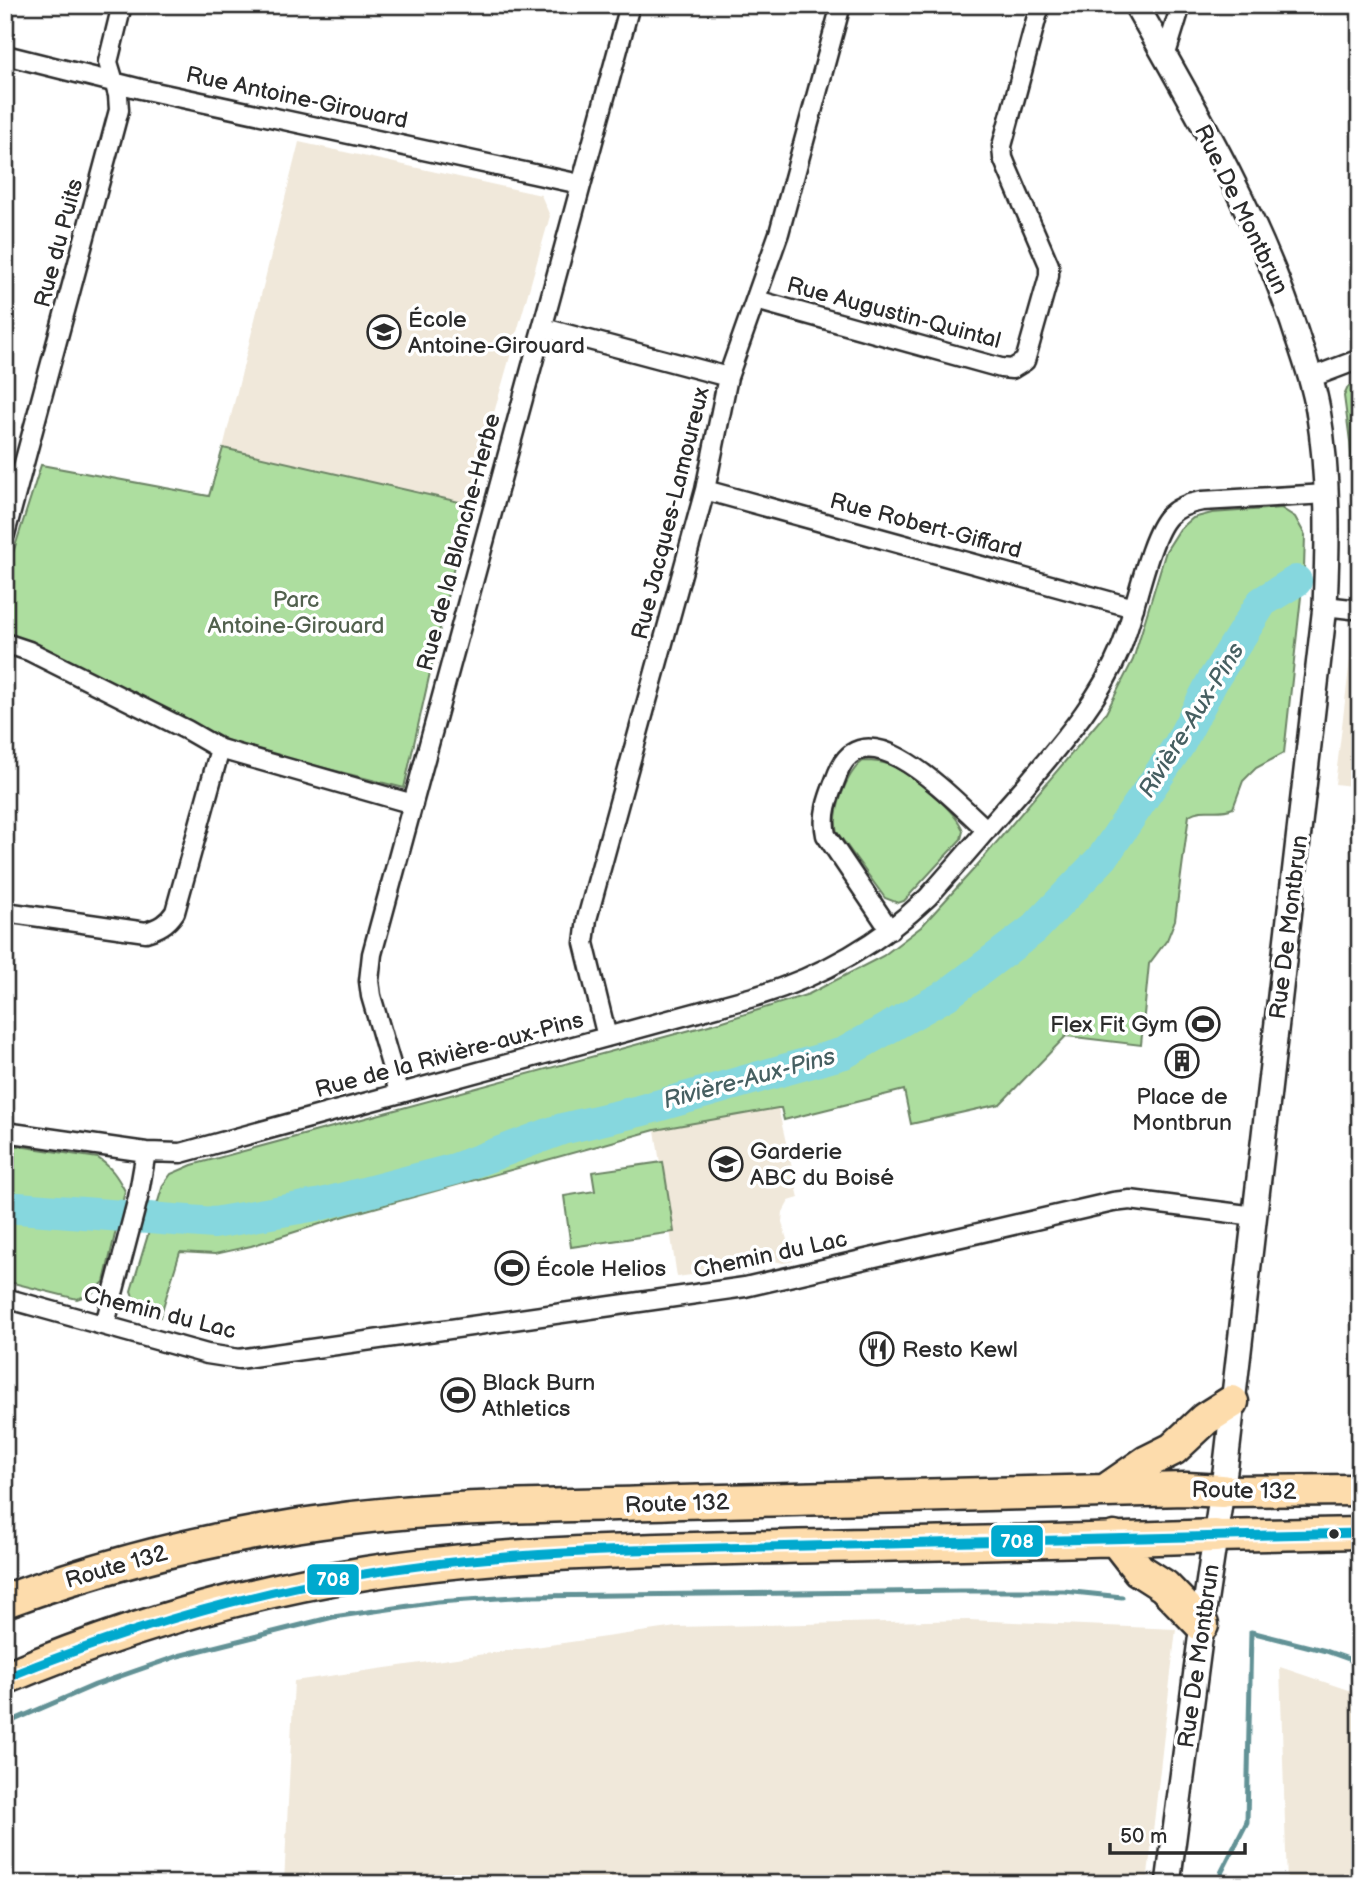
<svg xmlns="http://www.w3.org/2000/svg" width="1365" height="1889" font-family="'Balsamiq Sans',sans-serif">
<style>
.built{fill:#f0e8da}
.green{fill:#adde9f;stroke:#6c8465;stroke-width:2}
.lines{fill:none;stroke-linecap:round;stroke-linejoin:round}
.stream{stroke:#629296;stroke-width:5}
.river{stroke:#86d7de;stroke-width:32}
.minor-casing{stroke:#2b2b2b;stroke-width:23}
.tertiary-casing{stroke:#2b2b2b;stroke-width:28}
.trunk-casing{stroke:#2b2b2b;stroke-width:35}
.motorway-casing{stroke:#2b2b2b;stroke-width:37}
.minor{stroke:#fff;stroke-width:18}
.tertiary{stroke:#fff;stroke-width:23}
.trunk{stroke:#fddcac;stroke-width:30}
.motorway{stroke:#fddcac;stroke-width:32}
.bus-1-casing{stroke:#fff;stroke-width:14}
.bus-1{stroke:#00a9ce;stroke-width:9}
.bus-dot{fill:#2b2b2b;stroke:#fff;stroke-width:2.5}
.labels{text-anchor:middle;stroke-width:7;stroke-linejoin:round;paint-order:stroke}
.street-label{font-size:23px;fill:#2b2b2b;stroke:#fff}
.poi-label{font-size:23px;fill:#2b2b2b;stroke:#fff;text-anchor:start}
.park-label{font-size:23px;fill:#52614e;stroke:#fff}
.water-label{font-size:24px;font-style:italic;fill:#465f61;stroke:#fff}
.line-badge{stroke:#fff;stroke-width:2.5}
.badge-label{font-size:19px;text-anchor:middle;font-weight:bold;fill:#fff}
</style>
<rect width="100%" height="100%" fill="#fff"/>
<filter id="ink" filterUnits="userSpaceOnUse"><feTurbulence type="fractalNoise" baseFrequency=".0143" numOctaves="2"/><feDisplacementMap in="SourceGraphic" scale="14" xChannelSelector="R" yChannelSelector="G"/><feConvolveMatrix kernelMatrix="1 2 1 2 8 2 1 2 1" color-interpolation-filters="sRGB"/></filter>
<g filter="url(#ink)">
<path class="built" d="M 299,142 L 541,195 L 550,216 L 468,504 L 223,448 Z
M 1360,626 L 1360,787 L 1335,784 L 1354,627 Z
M 778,1108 L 799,1198 L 789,1201 L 783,1212 L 782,1222 L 793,1261 L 783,1263 L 765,1259 L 713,1272 L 677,1277 L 655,1130 Z
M 968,1620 L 1176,1629 L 1147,1884 L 284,1884 L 294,1681 L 676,1627 Z
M 1280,1667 L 1360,1694 L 1360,1884 L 1287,1884 Z"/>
<path class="green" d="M 1360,381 L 1360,575 L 1350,441 L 1344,396 L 1348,387 Z
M 223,448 L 468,504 L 404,788 L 241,747 L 54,655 L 5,636 L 5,578 L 41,465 L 209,496 Z
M 1281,508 L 1295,517 L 1305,535 L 1304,569 L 1284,753 L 1256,768 L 1243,781 L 1233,808 C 1216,815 1205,806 1189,815 L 1175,920 L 1167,940 L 1149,964 L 1141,1045 L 1066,1036 L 1000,1104 L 911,1124 L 904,1090 L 784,1120 L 781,1108 L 778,1108 L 655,1130 L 345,1216 L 251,1246 L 215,1254 L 180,1252 L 160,1317 C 144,1311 136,1307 131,1291 L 163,1185 L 171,1174 L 192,1165 L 720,1022 L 809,994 L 883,956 L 921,927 L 974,869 L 1106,713 L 1133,660 L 1166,551 L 1180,529 L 1193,518 L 1212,513 Z
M 863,761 C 872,761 881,761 890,765 C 910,773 957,811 963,831 L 961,839 L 904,901 L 898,903 L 885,898 L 837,832 C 832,813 846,773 863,761 Z
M 5,1144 L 98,1158 C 111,1167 117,1176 125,1191 L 104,1282 L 91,1294 L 77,1299 L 5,1281 Z
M 663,1162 L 674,1232 L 571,1247 L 564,1196 L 595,1191 L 592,1172 Z"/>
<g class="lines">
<path class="stream" d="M 5,1724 L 95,1685 L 178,1656 L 333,1617 L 437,1602 L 529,1596 L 960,1591 L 1064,1591 L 1122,1597
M 1225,1884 L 1221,1873 L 1247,1822 L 1251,1632 L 1326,1651 L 1360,1663"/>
<path class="river" d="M 5,1207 L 214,1223 L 322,1204 L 455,1169 L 562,1129 L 639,1111 L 844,1053 L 948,994 L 1034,929 L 1103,857 L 1179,745 L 1213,680 L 1262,602 L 1296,581"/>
<defs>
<path id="minor" d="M 5,55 L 141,89 L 580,184
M 1165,57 L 1181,5
M 756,300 L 1001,368 L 1012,369 L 1025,361 L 1049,276 L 1049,265 L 1008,170 L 1003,158 L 1002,146 L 1040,5
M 544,328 L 728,377
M 1310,378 L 1360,359
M 705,490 L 1134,608
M 5,534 L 119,110 L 118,95 L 108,62 L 122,5
M 1325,606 L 1351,609 L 1360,608
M 5,643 L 29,651 L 187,730 L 220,749 L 413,804
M 5,912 L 146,932 C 159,928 167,924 175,912 L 220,749
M 890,930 L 826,835 C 821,812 830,794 838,773 C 866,702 959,806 987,830
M 607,1037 L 584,943 L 587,919 L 705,490 L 728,377 L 779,233 L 841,5
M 399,1092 L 371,996 L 369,981 L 372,954 L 630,5
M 5,1132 L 146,1152 L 181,1153 L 757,996 C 822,976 879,944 928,897 C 961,860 993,822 1026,785 C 1061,743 1099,701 1120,650 C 1134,619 1148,537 1169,516 C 1178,507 1190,503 1202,501 L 1327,494
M 5,1298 L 207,1354 L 239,1359 L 745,1287 L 1113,1202 L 1130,1200 L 1255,1216
M 105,1324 L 138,1198 L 146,1152"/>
<path id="tertiary" d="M 1136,5 C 1197,112 1261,221 1298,339 C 1306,362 1314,386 1318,410 C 1329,475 1328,541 1325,606 L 1226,1464 L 1202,1625 L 1168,1884"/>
<path id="trunk" d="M 1222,1491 L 1360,1490
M 1215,1536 L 1360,1533"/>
<path id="motorway" d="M 1105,1491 L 1147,1462 L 1173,1449 L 1205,1419 L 1232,1402
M 1114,1538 L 1139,1570 L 1164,1586 L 1202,1625
M 5,1601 C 150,1548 303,1517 458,1509 C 532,1505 606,1505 681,1502 C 822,1499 963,1495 1105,1491 L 1186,1489 L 1222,1491
M 5,1678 C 120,1629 242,1593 366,1573 C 488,1554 611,1551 734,1548 C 895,1544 1055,1542 1215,1536"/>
</defs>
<use href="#minor" class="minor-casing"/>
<use href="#tertiary" class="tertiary-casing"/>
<use href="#trunk" class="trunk-casing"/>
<use href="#motorway" class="motorway-casing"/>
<use href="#minor" class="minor"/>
<use href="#tertiary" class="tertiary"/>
<use href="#trunk" class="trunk"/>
<use href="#motorway" class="motorway"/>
<defs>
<path id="bus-1" d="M 5,1678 C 114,1634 226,1599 341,1578 C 438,1560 535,1553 632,1550 L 1360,1533"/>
</defs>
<use href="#bus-1" class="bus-1-casing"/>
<use href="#bus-1" class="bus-1"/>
</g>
</g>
<defs>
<symbol id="school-ring" viewBox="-11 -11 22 22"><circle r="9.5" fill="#fff" stroke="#2b2b2b" stroke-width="1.5"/><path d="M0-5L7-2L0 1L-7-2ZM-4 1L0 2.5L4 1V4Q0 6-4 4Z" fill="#2b2b2b"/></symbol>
<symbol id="stadium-ring" viewBox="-11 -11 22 22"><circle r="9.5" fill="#fff" stroke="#2b2b2b" stroke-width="1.5"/><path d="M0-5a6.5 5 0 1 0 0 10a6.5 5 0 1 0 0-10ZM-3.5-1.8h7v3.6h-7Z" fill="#2b2b2b"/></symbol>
<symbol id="building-ring" viewBox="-11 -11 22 22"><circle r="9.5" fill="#fff" stroke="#2b2b2b" stroke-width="1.5"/><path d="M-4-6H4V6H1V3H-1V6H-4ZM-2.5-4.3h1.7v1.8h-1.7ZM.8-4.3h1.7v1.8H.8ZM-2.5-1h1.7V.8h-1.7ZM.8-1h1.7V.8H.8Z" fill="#2b2b2b"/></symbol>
<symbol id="restaurant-ring" viewBox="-11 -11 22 22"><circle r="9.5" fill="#fff" stroke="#2b2b2b" stroke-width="1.5"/><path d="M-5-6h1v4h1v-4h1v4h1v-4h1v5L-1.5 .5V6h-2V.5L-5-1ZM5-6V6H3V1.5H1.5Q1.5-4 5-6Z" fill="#2b2b2b"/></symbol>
</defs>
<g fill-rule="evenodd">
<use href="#school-ring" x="365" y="313" width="38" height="38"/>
<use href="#stadium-ring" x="1184" y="1005" width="38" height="38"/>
<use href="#building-ring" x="1163" y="1042" width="38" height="38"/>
<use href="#school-ring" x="707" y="1145" width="38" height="38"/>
<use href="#stadium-ring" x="493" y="1249" width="38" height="38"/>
<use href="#restaurant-ring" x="858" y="1330" width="38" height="38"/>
<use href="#stadium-ring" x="439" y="1376" width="38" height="38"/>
</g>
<circle class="bus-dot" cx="1334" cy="1534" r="6"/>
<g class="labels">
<g class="street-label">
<text transform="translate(297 97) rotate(12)" y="8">Rue Antoine-Girouard</text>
<text transform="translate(1242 209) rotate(64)" y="8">Rue De Montbrun</text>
<text transform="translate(58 243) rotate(-75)" y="8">Rue du Puits</text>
<text transform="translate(894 312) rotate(15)" y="8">Rue Augustin-Quintal</text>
<text transform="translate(670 513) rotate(-76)" y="8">Rue Jacques-Lamoureux</text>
<text transform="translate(926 525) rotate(15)" y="8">Rue Robert-Giffard</text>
<text transform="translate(458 542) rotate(-75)" y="8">Rue de la Blanche-Herbe</text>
<text transform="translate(1288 927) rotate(-83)" y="8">Rue De Montbrun</text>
<text transform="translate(449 1054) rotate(-15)" y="8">Rue de la Rivière-aux-Pins</text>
<text transform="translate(770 1254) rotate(-12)" y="8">Chemin du Lac</text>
<text transform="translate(160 1312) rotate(14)" y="8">Chemin du Lac</text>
<text transform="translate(1244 1490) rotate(1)" y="8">Route 132</text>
<text transform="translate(677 1503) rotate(-2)" y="8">Route 132</text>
<text transform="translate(116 1566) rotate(-16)" y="8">Route 132</text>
<text transform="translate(1198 1656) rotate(-82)" y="8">Rue De Montbrun</text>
</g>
<g class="poi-label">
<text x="408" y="327">École<tspan x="408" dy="26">Antoine-Girouard</tspan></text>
<text x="1178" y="1032" text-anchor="end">Flex Fit Gym</text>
<text x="1182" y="1104" text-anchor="middle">Place de<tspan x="1182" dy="26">Montbrun</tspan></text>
<text x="750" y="1159">Garderie<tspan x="750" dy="26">ABC du Boisé</tspan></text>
<text x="536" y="1276">École Helios</text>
<text x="902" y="1357">Resto Kewl</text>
<text x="482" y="1390">Black Burn<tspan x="482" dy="26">Athletics</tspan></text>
</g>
<g class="park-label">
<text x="296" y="607">Parc<tspan x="296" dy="26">Antoine-Girouard</tspan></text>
</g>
<g class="water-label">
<text transform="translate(1191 720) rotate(-58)" y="8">Rivière-Aux-Pins</text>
<text transform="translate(749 1078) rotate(-15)" y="8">Rivière-Aux-Pins</text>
</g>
</g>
<g class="line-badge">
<rect x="990" y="1524" width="54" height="34" rx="7" fill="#00a9ce"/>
<rect x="306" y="1563" width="54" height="33" rx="7" fill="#00a9ce"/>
</g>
<g class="badge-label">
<text x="1017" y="1548">708</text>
<text x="333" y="1586">708</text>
</g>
<rect width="1365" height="1889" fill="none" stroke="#fff" stroke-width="28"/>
<rect x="14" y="14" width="1337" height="1861" fill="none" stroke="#2b2b2b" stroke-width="2.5" filter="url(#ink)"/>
<path d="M1110 1843v10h135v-10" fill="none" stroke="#2b2b2b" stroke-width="3.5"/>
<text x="1120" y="1843" font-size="21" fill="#2b2b2b" stroke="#ffffff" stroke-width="5" paint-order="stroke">50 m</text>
</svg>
